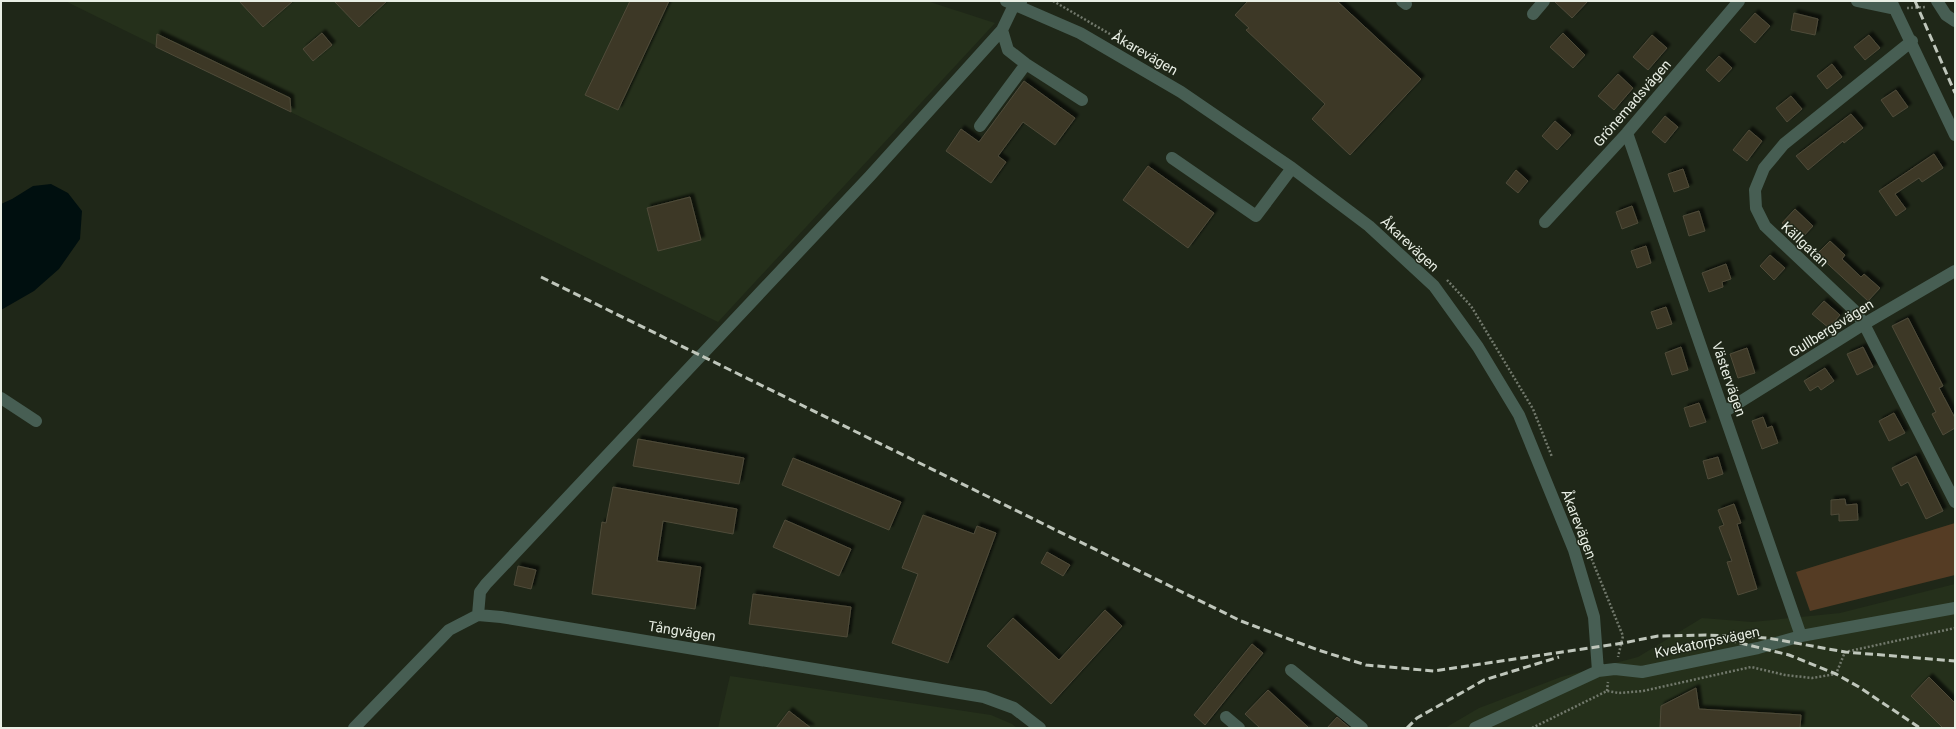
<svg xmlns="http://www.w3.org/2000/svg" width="1956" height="729" font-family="Roboto,sans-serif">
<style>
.built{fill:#25301b}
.green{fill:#553c24}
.water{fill:#000f0f}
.building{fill:#3c3827;stroke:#4f4b39;filter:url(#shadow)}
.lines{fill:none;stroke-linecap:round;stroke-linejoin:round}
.path{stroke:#72796c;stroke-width:2.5;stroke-dasharray:2 2;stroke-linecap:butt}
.minor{stroke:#475e53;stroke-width:12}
.rail{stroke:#bfc6bb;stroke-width:3;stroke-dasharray:8 4;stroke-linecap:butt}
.labels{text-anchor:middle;stroke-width:3;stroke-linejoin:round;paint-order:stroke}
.street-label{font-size:14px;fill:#e8eee4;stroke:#1f2718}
</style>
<defs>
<filter id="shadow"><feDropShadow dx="3.5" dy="-3.5" stdDeviation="1" flood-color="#0009"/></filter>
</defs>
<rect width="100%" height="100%" fill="#1f2718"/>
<path class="built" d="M 65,1 L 927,1 L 995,23 L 718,322 Z
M 1955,584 L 1955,728 L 1445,728 L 1479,708 L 1561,677 L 1638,657 L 1702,618 L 1752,622 L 1840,613 Z
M 730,676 L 991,715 L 1012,724 L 1017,728 L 718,728 Z"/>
<path class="green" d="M 1955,523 L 1955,575 L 1810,611 L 1796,572 Z"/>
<path class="water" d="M 51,184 L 68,193 L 82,211 L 80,239 L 59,269 L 34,291 L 1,310 L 1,204 L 12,199 L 33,186 Z"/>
<path class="building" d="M 239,1 L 293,1 L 263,27 Z
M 334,1 L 387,1 L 359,27 Z
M 630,1 L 669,1 L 618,110 L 585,95 Z
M 1248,1 L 1337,1 L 1421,79 L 1350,155 L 1312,119 L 1325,104 L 1246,30 L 1249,28 L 1235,15 Z
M 1554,1 L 1588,1 L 1572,18 Z
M 1755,13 L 1770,26 L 1755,43 L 1740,30 Z
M 1794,13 L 1818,19 L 1815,35 L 1791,30 Z
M 322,33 L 332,45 L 313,61 L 303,49 Z
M 1563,33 L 1585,55 L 1573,68 L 1550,47 Z
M 157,34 L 290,98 L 291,112 L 156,47 Z
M 1652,35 L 1667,48 L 1648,70 L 1633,57 Z
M 1869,35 L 1880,48 L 1865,60 L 1854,47 Z
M 1719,56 L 1732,68 L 1719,82 L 1706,70 Z
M 1832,64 L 1842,77 L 1827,89 L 1817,76 Z
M 1618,74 L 1633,88 L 1614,110 L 1598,96 Z
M 1024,81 L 1075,118 L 1055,145 L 1023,122 L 998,156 L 1006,162 L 991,183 L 946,151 L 961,129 L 979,142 Z
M 1896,90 L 1908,107 L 1893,117 L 1881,100 Z
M 1791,96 L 1802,109 L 1787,122 L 1776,108 Z
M 1851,114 L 1863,128 L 1844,143 L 1843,141 L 1808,170 L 1796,156 Z
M 1665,116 L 1678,127 L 1665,143 L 1652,132 Z
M 1555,121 L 1571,135 L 1557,150 L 1542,136 Z
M 1749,130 L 1762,141 L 1747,161 L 1733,150 Z
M 1934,154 L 1943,168 L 1922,182 L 1919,178 L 1895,194 L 1906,209 L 1896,216 L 1879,191 Z
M 1148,166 L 1214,213 L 1188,248 L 1123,200 Z
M 1683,169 L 1689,187 L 1674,192 L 1668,174 Z
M 1516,170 L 1528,181 L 1518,193 L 1506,183 Z
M 690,197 L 701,240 L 658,251 L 647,208 Z
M 1632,206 L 1638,223 L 1622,229 L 1616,212 Z
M 1795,209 L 1813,226 L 1800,240 L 1782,223 Z
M 1699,211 L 1705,231 L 1689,236 L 1683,216 Z
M 1830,241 L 1845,255 L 1842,259 L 1861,277 L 1864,274 L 1880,288 L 1868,301 L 1817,254 Z
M 1646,246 L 1651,263 L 1637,268 L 1631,251 Z
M 1770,255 L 1785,268 L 1774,280 L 1760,266 Z
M 1726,264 L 1731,279 L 1722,282 L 1723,287 L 1709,292 L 1702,273 Z
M 1824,301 L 1840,315 L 1829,328 L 1812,314 Z
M 1666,307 L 1672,324 L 1657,329 L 1651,312 Z
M 1908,318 L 1943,386 L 1939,388 L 1955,418 L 1955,428 L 1943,435 L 1932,414 L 1936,412 L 1892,326 Z
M 1681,347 L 1688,370 L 1672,375 L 1665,353 Z
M 1863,347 L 1873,367 L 1857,375 L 1847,354 Z
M 1747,348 L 1755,373 L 1738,378 L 1730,354 Z
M 1825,368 L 1834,381 L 1821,390 L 1818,386 L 1810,391 L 1804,381 Z
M 1699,403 L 1706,422 L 1690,427 L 1684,408 Z
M 1894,413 L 1905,433 L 1889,441 L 1879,421 Z
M 1763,417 L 1767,428 L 1772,426 L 1778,443 L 1762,449 L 1752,421 Z
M 638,439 L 744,458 L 739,484 L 633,466 Z
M 1916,456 L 1943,511 L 1926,519 L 1908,482 L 1901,486 L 1892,468 Z
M 1718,457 L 1723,474 L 1708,479 L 1703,461 Z
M 793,458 L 901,502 L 889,530 L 782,485 Z
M 613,487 L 737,509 L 733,534 L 663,521 L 657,561 L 701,567 L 695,609 L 592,594 L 602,522 L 606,523 Z
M 1845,499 L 1846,505 L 1857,504 L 1858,520 L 1839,521 L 1839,514 L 1831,515 L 1831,500 Z
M 1734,504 L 1741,523 L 1737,524 L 1757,589 L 1738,595 L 1727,562 L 1732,561 L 1719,527 L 1724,525 L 1718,510 Z
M 923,515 L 974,534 L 977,526 L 996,533 L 948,663 L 892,643 L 918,574 L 902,568 Z
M 785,520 L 851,549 L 839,576 L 773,547 Z
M 1047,552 L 1070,565 L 1063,576 L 1041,563 Z
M 518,566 L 536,570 L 531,589 L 514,585 Z
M 753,594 L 851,607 L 847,637 L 749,624 Z
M 1105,610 L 1122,626 L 1051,704 L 987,646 L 1013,618 L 1059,660 Z
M 1252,644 L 1263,653 L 1205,725 L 1194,715 Z
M 1929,677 L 1955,703 L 1955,728 L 1943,728 L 1911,696 Z
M 1696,688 L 1699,709 L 1801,715 L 1800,728 L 1660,728 L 1661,706 Z
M 1268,690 L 1309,728 L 1260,728 L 1245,714 Z
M 789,711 L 811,728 L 776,728 Z
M 1337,717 L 1350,728 L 1327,728 Z"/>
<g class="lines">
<path class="path" d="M 1053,1 L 1110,34
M 1907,8 L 1926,7
M 1403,238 L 1420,250 L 1437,269
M 1447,280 L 1471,306 L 1533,409 L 1552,457
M 1590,555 L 1623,636 L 1618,657
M 1607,691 L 1608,682
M 1532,728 L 1607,691 L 1619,693 L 1643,691 L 1751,667 L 1785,675 L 1812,678 L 1836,674 L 1845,652 L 1955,628"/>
<path class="minor" d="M 1006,1 L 1080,33 L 1181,92 L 1292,168 L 1369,226 L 1434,286 L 1478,347 L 1519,415 L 1574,550 L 1594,617 L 1598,671
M 1402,1 L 1406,4
M 1857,1 L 1895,9
M 1891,1 L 1955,135
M 1937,1 L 1946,15 L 1955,21
M 1533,14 L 1544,1
M 1002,30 L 1008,50 L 1026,64 L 1082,100
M 1912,41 L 1784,144 L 1764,168 L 1755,190 L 1756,208 L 1765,226 L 1855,311 L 1864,324 L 1955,502
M 980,126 L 1026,64
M 1627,133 L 1801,636
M 1172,158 L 1256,216 L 1292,168
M 1545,222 L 1627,133 L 1739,1
M 1,398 L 36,421
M 1724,412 L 1864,324 L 1955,271
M 478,615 L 480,592 L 486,584 L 870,176 L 1002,30 L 1014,5 L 1021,2
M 1291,670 L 1362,728
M 1226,717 L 1239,728
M 354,728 L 449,630 L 478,615 L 501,617 L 984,697 L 1014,708 L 1040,728
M 1475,728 L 1598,671 L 1615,669 L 1642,672 L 1758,648 L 1801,636 L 1955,608"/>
<path class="rail" d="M 1915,1 L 1955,93
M 541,277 L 1241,621 L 1318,650 L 1366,665 L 1434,671 L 1623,643 L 1658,636 L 1706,635 L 1768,638 L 1845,652 L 1955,661
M 1728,640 L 1789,655 L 1836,674 L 1859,687 L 1920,728
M 1407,728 L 1417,718 L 1484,680 L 1559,657"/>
</g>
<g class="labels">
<g class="street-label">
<text transform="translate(1145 53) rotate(30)" y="5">Åkarevägen</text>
<text transform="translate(1632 103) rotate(-49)" y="5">Grönemadsvägen</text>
<text transform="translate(1410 244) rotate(43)" y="5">Åkarevägen</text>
<text transform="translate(1805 244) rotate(43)" y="5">Källgatan</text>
<text transform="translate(1831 328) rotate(-32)" y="5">Gullbergsvägen</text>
<text transform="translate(1729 379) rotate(71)" y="5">Västervägen</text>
<text transform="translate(1579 524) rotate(69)" y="5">Åkarevägen</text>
<text transform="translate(682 631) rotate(9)" y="5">Tångvägen</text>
<text transform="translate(1707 642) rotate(-12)" y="5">Kvekatorpsvägen</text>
</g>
</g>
<rect width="1956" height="729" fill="none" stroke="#e8eee4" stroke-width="4"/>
</svg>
